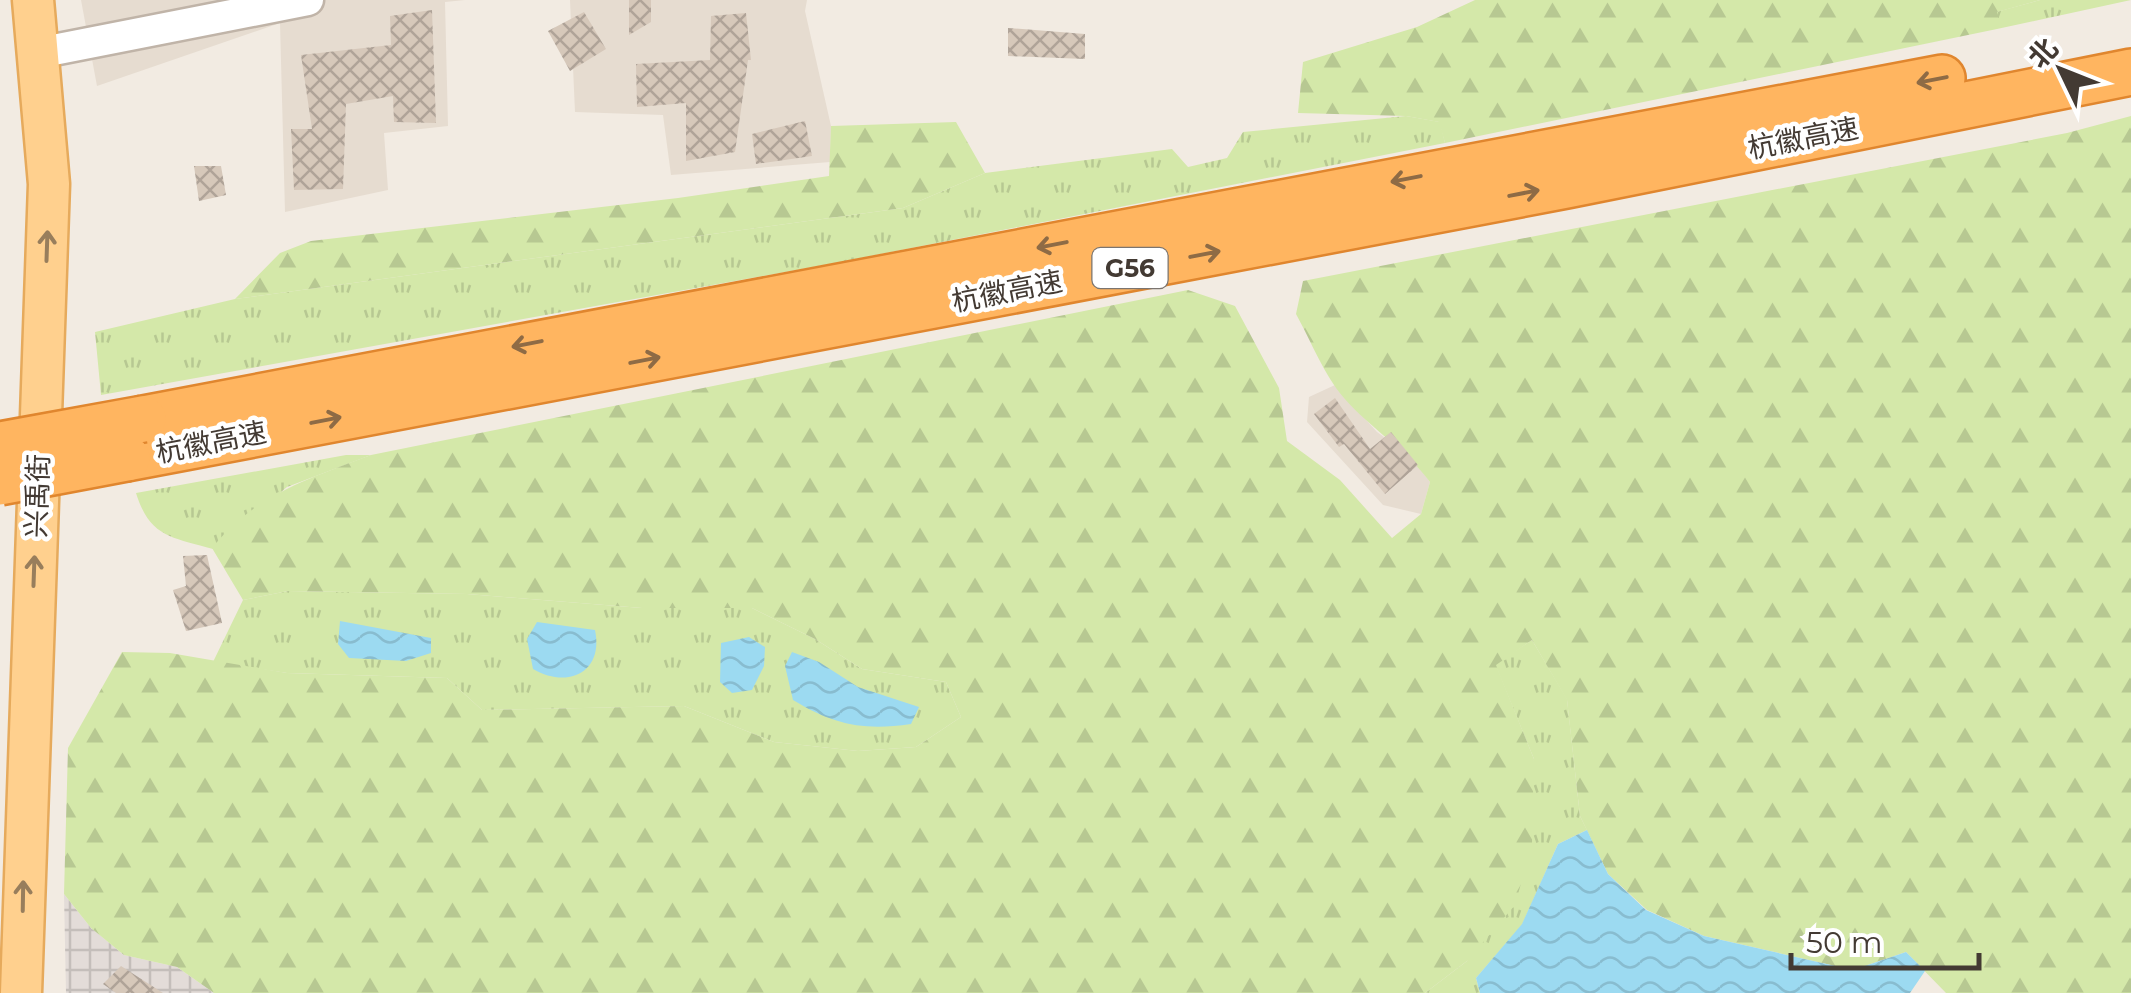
<svg xmlns="http://www.w3.org/2000/svg" width="2131" height="993" font-family="Montserrat,'Noto Sans SC',sans-serif">
<style>
.residential{fill:#e6dcd0}
.industrial{fill:url(#industrial-grid)}
.grass{fill:url(#grass-tufts)}
.forest{fill:url(#forest-firs)}
.water{fill:url(#water-waves)}
.building{fill:url(#building-cross-hatch)}
.lines{fill:none;stroke-linecap:round;stroke-linejoin:round}
.minor-casing{stroke:#c0b4a8;stroke-width:35}
.major-casing{stroke:#e6aa5c;stroke-width:45}
.highway-casing{stroke:#e0862e;stroke-width:50}
.minor{stroke:#fff;stroke-width:30}
.major{stroke:#ffd08e;stroke-width:40}
.highway{stroke:#ffb560;stroke-width:45}
.highway-bridge-casing{stroke:#e0862e;stroke-width:50;stroke-linecap:butt}
.highway-bridge{stroke:#ffb560;stroke-width:45}
.oneway{stroke:#8e6b45}
.oneway2{stroke:#987e5c}
.labels{text-anchor:middle;stroke-width:9;stroke-linejoin:round;paint-order:stroke}
.shield{fill:#fff;stroke:#7b7570;stroke-width:2.5}
.shield-label{font-size:25px;font-weight:bold;fill:#433a33}
.street-label{font-size:28px;fill:#433a33;stroke:#fff}
</style>
<defs>
<pattern id="industrial-grid" width="8" height="8" patternUnits="userSpaceOnUse" patternTransform="scale(2.5)"><rect width="8" height="8" fill="#e3dcd8"/><path d="M0 4h8M4 0v8" fill="none" stroke="#c4beba"/></pattern>
<pattern id="grass-tufts" width="24" height="20" patternUnits="userSpaceOnUse" patternTransform="scale(2.5)"><rect width="24" height="20" fill="#d4e8a9"/><path d="M3 7l-1-3M5 7V3M7 7l1-3M15 17l-1-3M17 17v-4M19 17l1-3" fill="none" stroke="#b7c892"/></pattern>
<pattern id="forest-firs" width="22" height="20" patternUnits="userSpaceOnUse" patternTransform="scale(2.5)"><rect width="22" height="20" fill="#d4e8a9"/><path d="M5 1l3.5 6h-7zM16 11l3.5 6h-7z" fill="#b7c892"/></pattern>
<pattern id="water-waves" width="16" height="10" patternUnits="userSpaceOnUse" patternTransform="scale(2.5)"><rect width="16" height="10" fill="#9cdaf1"/><path d="M0 5q4-4 8 0t8 0" fill="none" stroke="#88bccf"/></pattern>
<pattern id="building-cross-hatch" width="8" height="8" patternUnits="userSpaceOnUse" patternTransform="scale(2.5)"><rect width="8" height="8" fill="#d6c8ba"/><path d="M0 0l8 8M0 8l8-8" fill="none" stroke="#afa398"/></pattern>
</defs>
<rect width="100%" height="100%" fill="#f2ebe2"/>
<path class="residential" d="M 81,0 L 465,0 L 445,2 L 448,126 L 384,133 L 388,190 L 285,212 L 280,23 L 97,86 Z
M 570,0 L 807,0 L 805,11 L 831,126 L 830,162 L 671,175 L 663,115 L 575,112 Z
M 1335,385 L 1377,432 L 1412,457 L 1430,482 L 1421,514 L 1383,505 L 1307,422 L 1309,397 Z"/>
<path class="industrial" d="M 64,894 L 91,928 L 124,955 L 177,967 L 214,993 L 66,993 Z"/>
<path class="grass" d="M 2040,0 L 2131,0 L 1997,29 L 1996,12 Z
M 1406,116 L 1440,122 L 1445,143 L 835,263 L 101,395 L 95,332 L 235,299 L 903,208 L 985,173 L 1172,149 L 1188,167 L 1227,158 L 1243,132 Z
M 346,455 L 371,455 L 287,487 L 213,549 C 172,537 150,538 136,493 Z
M 288,591 L 467,594 L 642,608 L 752,608 L 815,639 L 862,669 L 946,682 L 961,717 L 916,747 L 858,751 L 774,742 L 684,706 L 482,710 L 447,678 L 287,673 L 213,662 L 243,600 Z
M 1532,640 L 1567,699 L 1580,816 L 1587,830 L 1558,844 L 1522,925 L 1476,978 L 1480,993 L 1425,993 L 1467,961 L 1534,759 L 1495,664 Z"/>
<path class="forest" d="M 1475,0 L 2040,0 L 1997,12 L 1997,29 L 1445,143 L 1439,122 L 1406,116 L 1298,113 L 1303,62 L 1417,27 Z
M 2131,116 L 2131,993 L 1946,993 L 1906,952 L 1853,970 L 1704,936 L 1647,910 L 1608,874 L 1580,816 L 1567,700 L 1532,640 L 1496,665 L 1534,759 L 1532,844 L 1515,905 L 1467,961 L 1425,993 L 214,993 L 177,967 L 124,955 L 91,928 L 64,894 L 68,748 L 122,652 L 170,653 L 287,673 L 447,678 L 482,710 L 684,706 L 774,742 L 858,751 L 916,747 L 961,717 L 946,682 L 862,669 L 815,639 L 752,608 L 642,608 L 467,594 L 288,591 L 243,600 L 212,548 C 256,494 308,479 371,455 L 1188,290 L 1235,306 L 1279,388 L 1287,441 L 1340,480 L 1392,538 L 1421,514 L 1430,482 C 1406,449 1371,429 1344,398 C 1324,375 1311,341 1296,314 L 1303,281 L 2067,133 Z
M 956,122 L 985,173 L 903,208 L 235,299 L 280,253 L 311,241 L 678,198 L 829,176 L 831,126 Z"/>
<path class="water" d="M 340,621 L 431,638 L 431,653 L 406,661 L 349,658 L 338,644 Z
M 537,622 L 595,630 C 604,673 567,689 533,669 L 527,639 Z
M 749,637 L 765,647 L 764,666 L 752,690 L 732,693 L 720,682 L 721,643 Z
M 792,652 L 819,662 L 858,687 L 919,707 L 911,724 C 864,731 834,725 793,700 L 785,666 Z
M 1587,830 L 1608,874 L 1646,910 L 1704,936 L 1853,970 L 1906,952 L 1925,971 L 1910,993 L 1480,993 L 1476,978 L 1522,924 L 1558,844 Z"/>
<path class="building" d="M 629,0 L 651,0 L 651,22 L 629,35 Z
M 432,10 L 436,123 L 394,122 L 393,96 L 346,104 L 343,189 L 294,190 L 291,129 L 312,129 L 301,55 L 391,45 L 390,16 Z
M 584,12 L 606,49 L 570,71 L 548,31 Z
M 746,13 L 751,60 L 748,60 L 735,152 L 686,161 L 686,103 L 637,107 L 636,64 L 710,60 L 711,16 Z
M 1008,28 L 1085,34 L 1085,59 L 1008,56 Z
M 805,121 L 812,156 L 756,164 L 752,134 Z
M 194,166 L 221,166 L 226,195 L 199,201 Z
M 1335,398 L 1370,449 L 1391,432 L 1418,465 L 1385,494 L 1344,444 L 1339,447 L 1314,414 Z
M 207,555 L 222,623 L 186,631 L 173,590 L 186,586 L 183,556 Z
M 121,966 L 163,993 L 116,993 L 103,984 Z"/>
<g class="lines">
<defs>
<path id="minor" d="M 38,53 L 308,0"/>
<path id="major" d="M 21,993 L 49,184 L 33,0"/>
<path id="highway" d="M 143,419 L 1942,78
M 127,458 L 1567,185 L 2131,72"/>
</defs>
<use href="#minor" class="minor-casing"/>
<use href="#major" class="major-casing"/>
<use href="#highway" class="highway-casing"/>
<use href="#minor" class="minor"/>
<use href="#major" class="major"/>
<use href="#highway" class="highway"/>
<defs>
<path id="highway-bridge" d="M 0,445 L 143,419
M 0,482 L 127,458"/>
</defs>
<use href="#highway-bridge" class="highway-bridge-casing"/>
<use href="#highway-bridge" class="highway-bridge"/>
</g>
<defs><path id="oneway-shaft" d="M-6 0H5M1.5-3L5.5 0L1.5 3" fill="none" stroke-width="1.6" stroke-linecap="round" stroke-linejoin="round" transform="scale(2.5)"/></defs>
<g class="oneway">
<use href="#oneway-shaft" transform="translate(1932 80) rotate(169)"/>
<use href="#oneway-shaft" transform="translate(1406 179) rotate(169)"/>
<use href="#oneway-shaft" transform="translate(1524 193) rotate(-11)"/>
<use href="#oneway-shaft" transform="translate(1052 245) rotate(169)"/>
<use href="#oneway-shaft" transform="translate(1205 254) rotate(-11)"/>
<use href="#oneway-shaft" transform="translate(527 344) rotate(169)"/>
<use href="#oneway-shaft" transform="translate(645 360) rotate(-11)"/>
<use href="#oneway-shaft" transform="translate(326 420) rotate(-11)"/>
</g>
<g class="oneway2">
<use href="#oneway-shaft" transform="translate(47 246) rotate(-88)"/>
<use href="#oneway-shaft" transform="translate(34 571) rotate(-88)"/>
<use href="#oneway-shaft" transform="translate(23 896) rotate(-89)"/>
</g>
<g class="labels">
<rect class="shield" x="1092.5" y="248" width="75" height="40" rx="8"/>
<g class="shield-label">
<text x="1130" y="277">G56</text>
</g>
<g class="street-label">
<text transform="translate(1803 138) rotate(-11)" y="10">杭徽高速</text>
<text transform="translate(1007 291) rotate(-11)" y="10">杭徽高速</text>
<text transform="translate(211 442) rotate(-11)" y="10">杭徽高速</text>
<text transform="translate(37 496) rotate(-88)" y="10">兴禹街</text>
</g>
</g>
<g transform="translate(2061 70) rotate(313)" stroke="#ffffff" stroke-width="8" paint-order="stroke">
<path d="M0-8L18 38L0 25L-18 38Z" fill="#433a33"/>
<text y="-15" font-size="28" font-weight="bold" text-anchor="middle" fill="#433a33">北</text>
</g>
<path d="M1791 953v15h188v-15" fill="none" stroke="#433a33" stroke-width="5"/>
<text x="1806" y="953" font-size="30" fill="#433a33" stroke="#ffffff" stroke-width="8" paint-order="stroke">50 m</text>
</svg>
